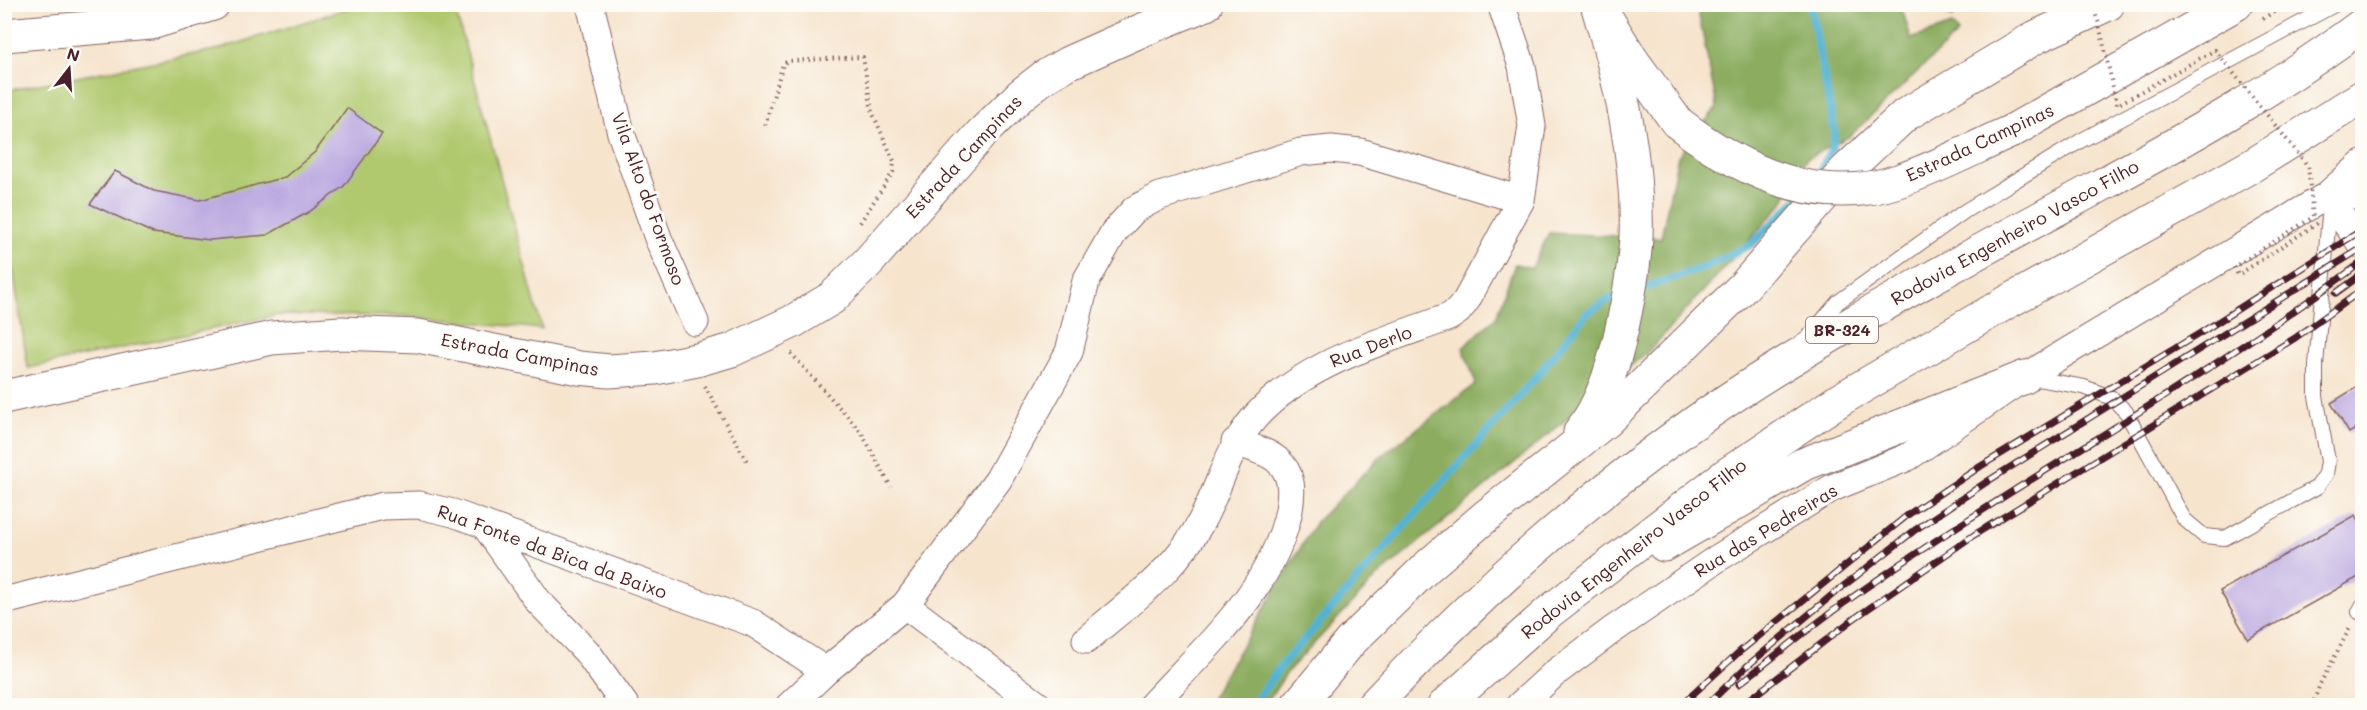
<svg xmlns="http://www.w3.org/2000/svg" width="2367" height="710" font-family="Mali,sans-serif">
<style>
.green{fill:#b0c96e;stroke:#7d744c;stroke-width:1.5}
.forest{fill:#8cad61;stroke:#6b6646;stroke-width:1.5}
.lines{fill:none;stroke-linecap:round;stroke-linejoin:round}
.stream{stroke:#53b2d2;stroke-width:8}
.building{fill:#baa8e0}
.lane-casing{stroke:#866464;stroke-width:16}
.street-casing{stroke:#866464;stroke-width:29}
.secondary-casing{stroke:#866464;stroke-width:35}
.highway-casing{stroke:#866464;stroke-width:35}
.path{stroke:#866464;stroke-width:4;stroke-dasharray:1.5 4.5;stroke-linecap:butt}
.lane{stroke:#fff;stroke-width:14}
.street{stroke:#fff;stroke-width:27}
.secondary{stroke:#fff;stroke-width:33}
.highway{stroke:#fff;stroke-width:33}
.rail-casing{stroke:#4a1f2b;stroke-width:7}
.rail{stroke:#fdfcf7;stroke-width:4.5;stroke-dasharray:14;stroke-linecap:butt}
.secondary-bridge-casing{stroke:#866464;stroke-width:35;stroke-linecap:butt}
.path-bridge{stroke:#866464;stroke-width:4;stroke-dasharray:1.5 4.5;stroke-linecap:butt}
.secondary-bridge{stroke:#fff;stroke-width:33}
.labels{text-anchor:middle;stroke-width:6;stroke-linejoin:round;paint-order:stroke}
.shield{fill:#fdfcf7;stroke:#806168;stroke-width:1.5}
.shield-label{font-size:16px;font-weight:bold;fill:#4a1f2b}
.street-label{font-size:18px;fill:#4a1f2b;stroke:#fdfcf7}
</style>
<rect width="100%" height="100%" fill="#fdfcf7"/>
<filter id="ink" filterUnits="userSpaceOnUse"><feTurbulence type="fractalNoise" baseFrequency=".0167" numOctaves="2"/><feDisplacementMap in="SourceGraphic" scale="12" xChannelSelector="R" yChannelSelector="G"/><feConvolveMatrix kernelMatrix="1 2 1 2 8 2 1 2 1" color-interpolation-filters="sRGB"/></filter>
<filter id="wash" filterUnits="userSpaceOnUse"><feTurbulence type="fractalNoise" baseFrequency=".008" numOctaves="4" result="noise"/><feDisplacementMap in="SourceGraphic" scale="24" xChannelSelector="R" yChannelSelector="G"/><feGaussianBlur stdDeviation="1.35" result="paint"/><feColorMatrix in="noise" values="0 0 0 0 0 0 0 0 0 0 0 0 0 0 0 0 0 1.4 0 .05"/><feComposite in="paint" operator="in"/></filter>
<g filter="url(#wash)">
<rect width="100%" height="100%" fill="#f6e4cd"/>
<path class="green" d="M 358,5 L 454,5 L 542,329 L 404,316 L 278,315 L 28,368 L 5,217 L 4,91 L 220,49 Z
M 1926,5 L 1958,5 L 1953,17 Z"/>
<path class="forest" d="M 1697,5 L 1901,5 L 1911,39 L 1952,25 L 1958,33 L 1849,137 L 1807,158 L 1782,204 L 1650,350 L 1377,577 L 1288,671 L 1265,705 L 1206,706 L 1316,522 L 1381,456 L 1476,384 L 1463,348 L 1496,317 L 1515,264 L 1532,268 L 1549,233 L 1661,238 L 1678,156 L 1717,107 Z"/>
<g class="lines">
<path class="stream" d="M 1810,4 L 1835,133 L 1832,149 L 1816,179
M 1639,290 L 1705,267 L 1752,244 L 1802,195
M 1252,706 L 1281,666 L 1537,376 L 1587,313 L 1606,301 L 1619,296"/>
</g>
<g id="blocks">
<path class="building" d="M 347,108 L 382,134 L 344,186 L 309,212 L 267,235 L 210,240 L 153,233 L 90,204 L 115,171 L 154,191 L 200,200 L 285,177 L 315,152 Z
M 2362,384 L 2362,425 L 2349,433 L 2331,403 Z
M 2356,515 L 2362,527 L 2362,575 L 2248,639 L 2220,591 Z"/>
</g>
</g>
<g filter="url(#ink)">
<use href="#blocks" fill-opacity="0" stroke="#866464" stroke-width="1.5"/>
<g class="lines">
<defs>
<path id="lane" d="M 1810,335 L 1838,302 L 1965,211 L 2082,140 L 2336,4
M 2027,377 L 2084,387 L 2112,398 L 2126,412 L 2184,519 L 2204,536 L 2225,538 L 2317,487 L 2326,474 L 2328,461 L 2316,396 L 2316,365 L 2329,216 L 2328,206
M 2359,612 L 2362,606"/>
<path id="street" d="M 590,4 L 621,133 L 658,238 L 695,322
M 100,28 L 103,4
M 2326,196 L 2362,245
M 2326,196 L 2362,196
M 484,524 L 538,601 L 587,652 L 625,705
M 4,601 L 383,506 L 419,505 L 453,513 L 753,623 L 826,671 L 789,706
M 905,605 L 1039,706
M 1086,640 C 1127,604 1177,570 1202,520 C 1221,484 1228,447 1256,416 C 1307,361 1382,342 1449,317 L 1458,311 L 1466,301 L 1521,200 L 1532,126 L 1522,66 L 1501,4
M 826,671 L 905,605 L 998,480 L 1069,352 L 1086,281 L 1114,232 L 1135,209 L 1160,196 L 1301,152 L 1331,149 L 1360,152 L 1521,200
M 1151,706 C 1204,648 1273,590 1289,510 C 1292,492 1293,473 1277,460 C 1267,451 1248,447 1235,442
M 1519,706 L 1555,673 L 1611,631 L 1718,558 L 1832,488 L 1908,457 L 2025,377 L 2326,196 L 2362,164"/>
<path id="secondary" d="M 1605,16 L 1632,60 L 1677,122
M 4,35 L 151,23 L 213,4
M 2012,131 L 2236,4
M 4,397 L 272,338 L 341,333 L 418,336 L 579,368 L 609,371 L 655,368 L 697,360 L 732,350 L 792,322 L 832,298 L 869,261 L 981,134 L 1022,94 L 1044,77 L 1068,63 L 1140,31 L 1206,4"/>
<path id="highway" d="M 1580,432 C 1601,405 1611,373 1619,341 C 1627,307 1634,272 1636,237 C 1639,160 1620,78 1597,4
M 1664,545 L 1802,465 L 2025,377
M 1297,706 L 1351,641 L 1427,567 L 1485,517 L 1607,420 L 1679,350 L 1744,286 L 1846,170 L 1905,115 L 2036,37 L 2108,4
M 1373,706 C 1496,575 1634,455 1787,362 C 1887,301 1991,245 2094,189 C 2186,139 2278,88 2362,25
M 1444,706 L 1549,612 L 1726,475 L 1841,399 L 2004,304 L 2253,165 L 2362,97"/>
</defs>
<use href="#lane" class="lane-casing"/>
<use href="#street" class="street-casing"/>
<use href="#secondary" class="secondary-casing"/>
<use href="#highway" class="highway-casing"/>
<path class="path" d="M 2263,19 L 2285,4
M 765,125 L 783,64 L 788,61 L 863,57 L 872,112 L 894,161 L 893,172 L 858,226
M 791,353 L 861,432 L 891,487
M 705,386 L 748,463
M 2312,706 L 2320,684 L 2350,628"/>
<use href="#lane" class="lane"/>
<use href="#street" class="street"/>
<use href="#secondary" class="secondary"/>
<use href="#highway" class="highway"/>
<defs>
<path id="rail" d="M 2336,293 L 2362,274
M 1739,684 C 1773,658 1805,631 1840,606 C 2009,485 2195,387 2362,262
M 1680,706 L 1738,653 L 1909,514 L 1981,466 L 2202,332 L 2362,230
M 1706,706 L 1746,667 L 1832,595 L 1915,530 L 1988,481 L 2362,248
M 1741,706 L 1852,620 L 1974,535 L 2295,338 L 2362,290"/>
</defs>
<use href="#rail" class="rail-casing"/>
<use href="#rail" class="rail"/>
<defs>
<path id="secondary-bridge" d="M 1677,122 C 1740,171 1817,208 1898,181 C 1937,168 1974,148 2012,131"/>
</defs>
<use href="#secondary-bridge" class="secondary-bridge-casing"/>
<path class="path-bridge" d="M 2092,4 L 2099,24 L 2117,105 L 2215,50 L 2308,166 L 2313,217 L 2234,267 L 2238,275 L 2318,223"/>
<use href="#secondary-bridge" class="secondary-bridge"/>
</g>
</g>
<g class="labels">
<rect class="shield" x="1806" y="317" width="72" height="26" rx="4.5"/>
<g class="shield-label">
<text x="1842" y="336">BR-324</text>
</g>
<g class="street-label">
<text transform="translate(1980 143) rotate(-25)" y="6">Estrada Campinas</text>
<text transform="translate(964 157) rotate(-47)" y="6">Estrada Campinas</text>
<text transform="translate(648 199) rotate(70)" y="6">Vila Alto do Formoso</text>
<text transform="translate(2015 233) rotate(-29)" y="6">Rodovia Engenheiro Vasco Filho</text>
<text transform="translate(1371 347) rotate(-21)" y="6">Rua Derlo</text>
<text transform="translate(520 355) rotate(11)" y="6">Estrada Campinas</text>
<text transform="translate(1766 531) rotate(-31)" y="6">Rua das Pedreiras</text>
<text transform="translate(1634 549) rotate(-38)" y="6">Rodovia Engenheiro Vasco Filho</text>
<text transform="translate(552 552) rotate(20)" y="6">Rua Fonte da Bica da Baixo</text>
</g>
</g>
<rect width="2367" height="710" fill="none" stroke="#fdfcf7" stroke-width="24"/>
<g transform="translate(69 69) rotate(17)" stroke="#fdfcf7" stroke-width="4.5" paint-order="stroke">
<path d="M0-4.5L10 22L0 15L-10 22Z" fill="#4a1f2b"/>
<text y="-9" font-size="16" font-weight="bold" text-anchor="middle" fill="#4a1f2b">N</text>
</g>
</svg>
